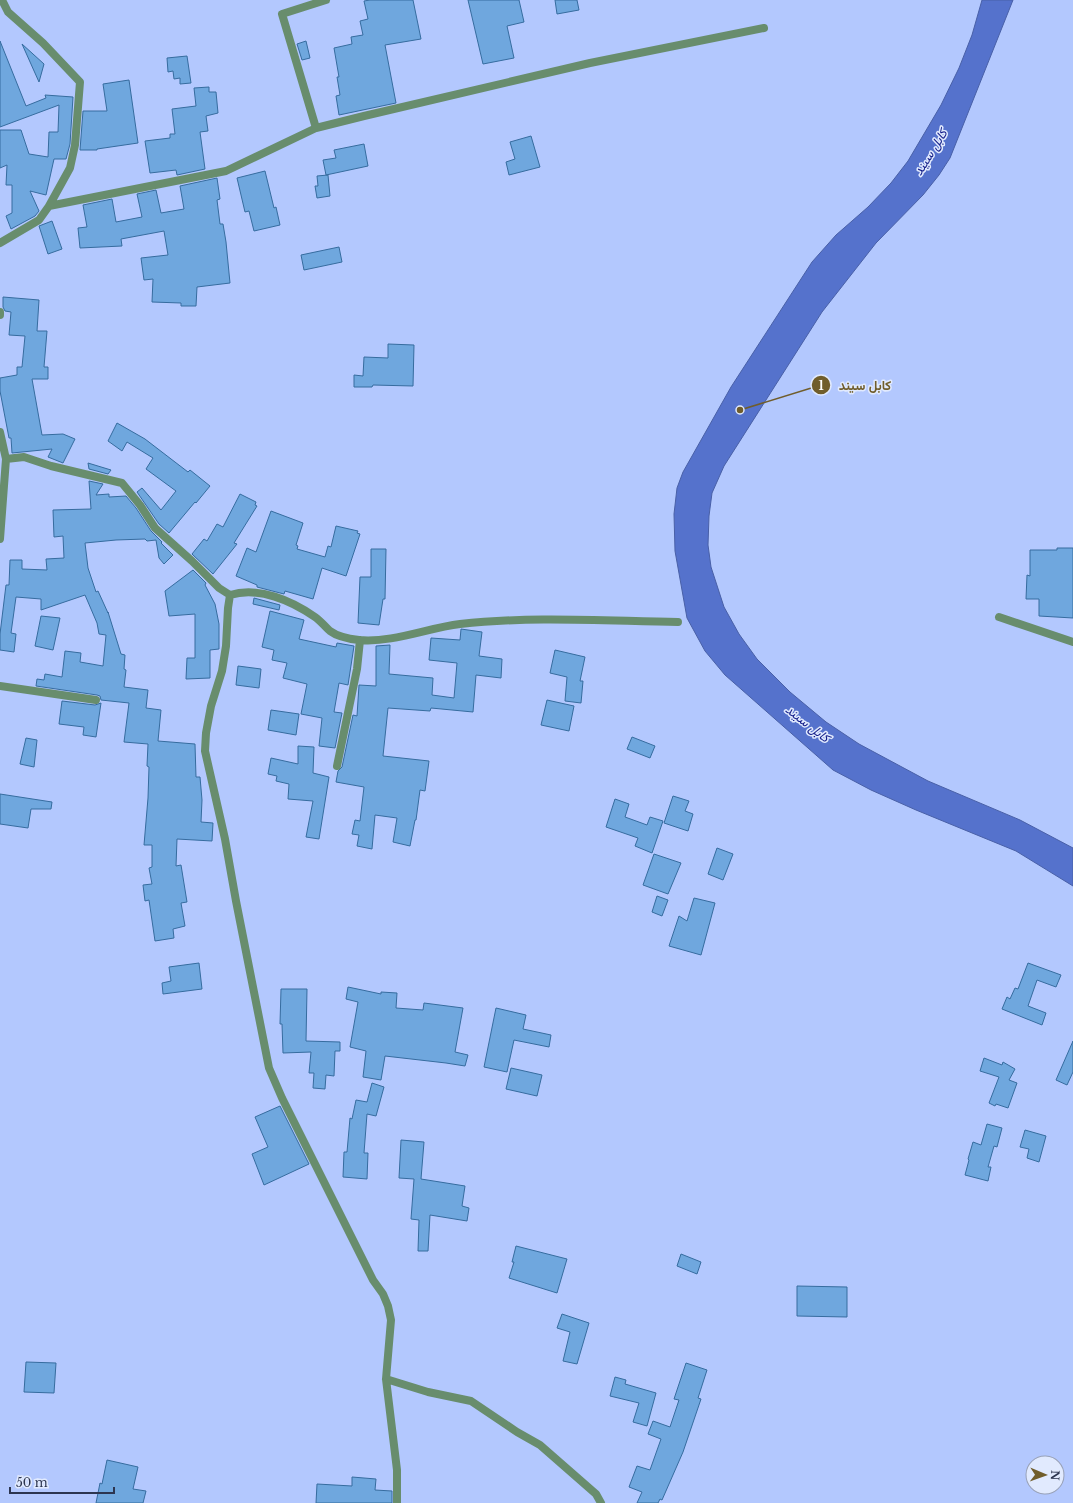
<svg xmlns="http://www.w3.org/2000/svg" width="1073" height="1503" font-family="'Libre Baskerville',Vazirmatn,serif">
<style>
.water{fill:#5572cc;stroke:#4960a7}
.building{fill:#6fa7de;stroke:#366c9f}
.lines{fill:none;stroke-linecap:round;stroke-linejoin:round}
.street{stroke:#688d6d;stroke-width:8}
.labels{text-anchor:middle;stroke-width:3;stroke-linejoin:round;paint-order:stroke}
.water-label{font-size:13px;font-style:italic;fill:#151f8a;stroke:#e1eafe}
.leader{fill:none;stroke:#705d2b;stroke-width:1.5}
.callout-dot{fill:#705d2b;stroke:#e1eafe;stroke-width:1.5}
.mark-label{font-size:12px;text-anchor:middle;font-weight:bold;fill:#fff}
.callout-label{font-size:13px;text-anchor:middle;font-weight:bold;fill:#705d2b;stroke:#e1eafe;stroke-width:3;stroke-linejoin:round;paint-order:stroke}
</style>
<rect width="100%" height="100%" fill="#b3c8fe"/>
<path class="water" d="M 982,0 L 1013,0 L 950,158 L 939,175 L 923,195 L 876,243 L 822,312 L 724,466 L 712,493 L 709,516 L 708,545 L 711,567 L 724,607 L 739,634 L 757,659 L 790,692 L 826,722 L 859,744 L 928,781 L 1020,820 L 1073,848 L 1073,886 L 1016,851 L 916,810 L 871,790 L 833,770 L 725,675 L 705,651 L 687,618 L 675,551 L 674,514 L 677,488 L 683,472 L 731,387 L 812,262 L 836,235 L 868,207 L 891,183 L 908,161 L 941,105 L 959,68 L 972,35 Z"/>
<path class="building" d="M 370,0 L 413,0 L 421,39 L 385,45 L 396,103 L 339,115 L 336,96 L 340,95 L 337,77 L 339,77 L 334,48 L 352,44 L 351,37 L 363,35 L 360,21 L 368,19 L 364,1 Z
M 468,0 L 519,0 L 524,22 L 507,26 L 514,58 L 483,64 Z
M 555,0 L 577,0 L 579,10 L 557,14 Z
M 0,41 L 26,106 L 46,98 L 45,95 L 73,97 L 70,144 L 66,159 L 54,159 L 46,195 L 30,191 L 39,211 L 35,216 L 11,229 L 6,216 L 12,213 L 12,185 L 6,185 L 7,165 L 0,168 L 0,130 L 21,130 L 29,154 L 48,157 L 49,132 L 58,132 L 59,105 L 0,127 Z
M 306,41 L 310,58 L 302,60 L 297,44 Z
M 22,44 L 44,64 L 39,82 Z
M 187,56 L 191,83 L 180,84 L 180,78 L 174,79 L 173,71 L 168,72 L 167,58 Z
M 129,80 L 138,143 L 97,149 L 97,150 L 80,150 L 83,111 L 107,111 L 103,84 Z
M 209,87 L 209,92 L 216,92 L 218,113 L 206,116 L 208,131 L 200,132 L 205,169 L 177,175 L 176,170 L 150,173 L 145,141 L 170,138 L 170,134 L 175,134 L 172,109 L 196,106 L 194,88 Z
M 531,136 L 540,167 L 509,175 L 506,162 L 515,159 L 510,142 Z
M 364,144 L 368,166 L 326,175 L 323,160 L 336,158 L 334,150 Z
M 265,171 L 274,208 L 276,207 L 280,225 L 254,231 L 249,211 L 245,212 L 237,178 Z
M 328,175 L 330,196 L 317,198 L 315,186 L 318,186 L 317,176 Z
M 217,178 L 220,199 L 217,200 L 220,224 L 223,224 L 226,242 L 230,283 L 197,287 L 196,306 L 181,306 L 181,303 L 152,302 L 153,279 L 144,280 L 141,258 L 168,255 L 164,231 L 121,239 L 122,246 L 80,248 L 78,228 L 87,227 L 83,205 L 112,199 L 116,222 L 142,217 L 137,194 L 156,190 L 161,213 L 184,209 L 180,186 Z
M 52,221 L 62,249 L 48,254 L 39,226 Z
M 339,247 L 342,262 L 304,270 L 301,255 Z
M 3,297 L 39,300 L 37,331 L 47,331 L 44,367 L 48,367 L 48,379 L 32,379 L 42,435 L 63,434 L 75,439 L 63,463 L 48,457 L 52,449 L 12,453 L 11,438 L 9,438 L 0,391 L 0,378 L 17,375 L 17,367 L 22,367 L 25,336 L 9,335 L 11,312 L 5,311 L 3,307 Z
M 388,344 L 414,345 L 413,386 L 373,385 L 372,387 L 354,387 L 354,375 L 363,376 L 364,357 L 388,358 Z
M 117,423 L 145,439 L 188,472 L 190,470 L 210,486 L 196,503 L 195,502 L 169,533 L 159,524 L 137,492 L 142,488 L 161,510 L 176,491 L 146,469 L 153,458 L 127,442 L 122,451 L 108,441 Z
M 88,463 L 111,470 L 108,474 L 89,469 Z
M 89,481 L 103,484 L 96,495 L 109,494 L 109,497 L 126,496 L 136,508 L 151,531 L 162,542 L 161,543 L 173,555 L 164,564 L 159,558 L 156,540 L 147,541 L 145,539 L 116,540 L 85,543 L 88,568 L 96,592 L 98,591 L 108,613 L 108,612 L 121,654 L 125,655 L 124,669 L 126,670 L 124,687 L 148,690 L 146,708 L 161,710 L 158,741 L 195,744 L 196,777 L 200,777 L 202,800 L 201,822 L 213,823 L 212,841 L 177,839 L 176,866 L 181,865 L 187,902 L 181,903 L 185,926 L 173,929 L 174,938 L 155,941 L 149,900 L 145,901 L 143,885 L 152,884 L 149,868 L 152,867 L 152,845 L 144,845 L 148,798 L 149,767 L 147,766 L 148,744 L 124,742 L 129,703 L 101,700 L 100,696 L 97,695 L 36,686 L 37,679 L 44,680 L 45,674 L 62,677 L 65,651 L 81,653 L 80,662 L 103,666 L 106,635 L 99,634 L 97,623 L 85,595 L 41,610 L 41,599 L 16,597 L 11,633 L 16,634 L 14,652 L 0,650 L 0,634 L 6,585 L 9,585 L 10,560 L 22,560 L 22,569 L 47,570 L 46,559 L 64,558 L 63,536 L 54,537 L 53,510 L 91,509 Z
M 240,494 L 256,502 L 255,505 L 257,506 L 234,543 L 237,544 L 213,574 L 192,554 L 204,539 L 207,541 L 217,524 L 223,527 Z
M 271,511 L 303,523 L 296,545 L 298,546 L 297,549 L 325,557 L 328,546 L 331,547 L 336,526 L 358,531 L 357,533 L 360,534 L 346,576 L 322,568 L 313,599 L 285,591 L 284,594 L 257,587 L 257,585 L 236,576 L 247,548 L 256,552 Z
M 1057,548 L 1073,548 L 1073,618 L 1039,616 L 1039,599 L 1026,599 L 1027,575 L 1030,576 L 1030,550 L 1057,550 Z
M 371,549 L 386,549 L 385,599 L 383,599 L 379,625 L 358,623 L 360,577 L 371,577 Z
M 193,570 L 206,583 L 205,585 L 215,604 L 219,624 L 219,649 L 210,650 L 210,678 L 186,679 L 187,658 L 195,658 L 195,614 L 169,616 L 165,591 Z
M 254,598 L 280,605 L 279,610 L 253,604 Z
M 270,611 L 304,620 L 299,639 L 336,647 L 337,643 L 354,646 L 348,685 L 339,683 L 334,712 L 342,713 L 335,748 L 319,746 L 322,718 L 301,714 L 307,684 L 283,678 L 287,663 L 272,660 L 274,650 L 262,647 Z
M 41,616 L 60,618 L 53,650 L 35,646 Z
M 461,629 L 482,632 L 479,656 L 502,659 L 501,678 L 476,675 L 473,712 L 431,708 L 430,711 L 388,708 L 383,756 L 429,761 L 425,791 L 420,790 L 416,820 L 415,820 L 410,846 L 393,842 L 397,818 L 375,815 L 372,849 L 357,846 L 359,835 L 352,834 L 355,820 L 360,821 L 364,787 L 336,782 L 338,771 L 342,767 L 353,715 L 357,716 L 359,685 L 376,686 L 376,646 L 390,645 L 389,674 L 433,678 L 432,695 L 454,698 L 457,663 L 429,660 L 431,638 L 460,640 Z
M 555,650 L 585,657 L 580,681 L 583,681 L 581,703 L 565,701 L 567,677 L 550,673 Z
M 238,666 L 261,669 L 259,688 L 236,685 Z
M 547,700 L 574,706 L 569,731 L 541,725 Z
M 62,701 L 95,705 L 101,703 L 96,737 L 83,735 L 84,727 L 59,724 Z
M 271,710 L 299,714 L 296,735 L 268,730 Z
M 632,737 L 655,746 L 650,758 L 627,749 Z
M 26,738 L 37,740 L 34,767 L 20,764 Z
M 298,746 L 314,747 L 313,773 L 329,777 L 319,839 L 306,837 L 313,801 L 288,799 L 289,784 L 276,781 L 277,776 L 268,774 L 271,758 L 298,764 Z
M 0,794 L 52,802 L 51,809 L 31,809 L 28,828 L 0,824 Z
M 673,796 L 689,801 L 685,811 L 693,814 L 688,831 L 664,823 Z
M 615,799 L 629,804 L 625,817 L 647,825 L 650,817 L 663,821 L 652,853 L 635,846 L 638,838 L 606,827 Z
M 717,848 L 733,854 L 723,880 L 708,874 Z
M 654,854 L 681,863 L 668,894 L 643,885 Z
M 657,896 L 668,900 L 662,916 L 652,912 Z
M 694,898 L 715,903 L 701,955 L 669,946 L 679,916 L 687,921 Z
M 199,963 L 202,989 L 163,994 L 162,983 L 171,981 L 169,967 Z
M 1028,963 L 1061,975 L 1056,987 L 1037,980 L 1028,1006 L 1046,1013 L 1042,1025 L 1002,1009 L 1007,997 L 1010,999 L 1015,988 L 1018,989 Z
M 348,987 L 381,994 L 381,992 L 397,993 L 396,1008 L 423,1010 L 424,1003 L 463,1008 L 455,1052 L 468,1055 L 465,1066 L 446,1063 L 385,1056 L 381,1080 L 363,1077 L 366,1051 L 350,1047 L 358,1002 L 346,999 Z
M 281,989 L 307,989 L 306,1041 L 340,1042 L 340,1051 L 335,1051 L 334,1076 L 326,1075 L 325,1089 L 313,1088 L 314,1073 L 309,1073 L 311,1052 L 283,1053 L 282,1024 L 280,1024 Z
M 496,1008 L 526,1015 L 523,1029 L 551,1035 L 549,1047 L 514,1040 L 507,1072 L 484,1067 Z
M 1073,1041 L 1073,1072 L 1067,1085 L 1056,1080 Z
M 984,1058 L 1002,1065 L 1003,1062 L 1015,1069 L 1009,1080 L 1017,1083 L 1008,1108 L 996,1104 L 995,1106 L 989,1103 L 999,1077 L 980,1071 Z
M 511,1068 L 542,1075 L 537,1096 L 506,1089 Z
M 372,1083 L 384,1087 L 376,1116 L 367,1114 L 364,1153 L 368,1153 L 367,1179 L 343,1177 L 344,1152 L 347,1152 L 350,1118 L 352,1119 L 356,1100 L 367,1102 Z
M 280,1106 L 309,1164 L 264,1185 L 252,1154 L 268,1147 L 255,1117 Z
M 987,1124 L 1002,1128 L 997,1147 L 994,1146 L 988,1167 L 991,1167 L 988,1181 L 965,1175 L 969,1160 L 968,1159 L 973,1142 L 981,1145 Z
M 1025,1130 L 1046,1136 L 1039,1162 L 1027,1158 L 1029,1149 L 1020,1147 Z
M 401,1140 L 424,1142 L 421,1179 L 465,1186 L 462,1206 L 469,1208 L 467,1221 L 430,1215 L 428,1251 L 418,1251 L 419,1220 L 411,1219 L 414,1179 L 399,1178 Z
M 516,1246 L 567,1259 L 557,1293 L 509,1278 L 514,1262 L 512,1262 Z
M 681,1254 L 701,1262 L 697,1274 L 677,1266 Z
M 797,1286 L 847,1287 L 847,1317 L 797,1316 Z
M 562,1314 L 589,1323 L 577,1364 L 563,1361 L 570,1332 L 557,1328 Z
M 26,1362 L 56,1363 L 54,1393 L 24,1392 Z
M 686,1363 L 707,1370 L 698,1398 L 701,1399 L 683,1452 L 662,1500 L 660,1499 L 658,1503 L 637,1503 L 642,1492 L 629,1487 L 637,1466 L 650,1470 L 661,1439 L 648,1434 L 653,1421 L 670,1427 L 679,1400 L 674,1399 Z
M 615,1377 L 626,1380 L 625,1384 L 656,1393 L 647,1426 L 633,1422 L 639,1403 L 610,1396 Z
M 107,1460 L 138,1467 L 133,1489 L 146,1491 L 143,1503 L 96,1503 L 100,1483 L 102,1484 Z
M 352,1477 L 376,1479 L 375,1490 L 392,1491 L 392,1503 L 316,1503 L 317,1484 L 352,1486 Z"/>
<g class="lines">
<path class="street" d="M 2,0 L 8,12 L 43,43 L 80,82 L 75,145 L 70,168 L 49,206
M 316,128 L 282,14 L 326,0
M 0,243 L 39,220 L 49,206 L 226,171 L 316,128 L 364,116 L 590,63 L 764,28
M 0,312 L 0,315
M 0,432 L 6,459 L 0,539
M 6,459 L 24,457 L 51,466 L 122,483 L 140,505 L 155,528 L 192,561 L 219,588 L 230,595 C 259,586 292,601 315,617 C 321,621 325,627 330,631 C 338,637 350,639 359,640 C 393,643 427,628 460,624 C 532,616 606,621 678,622
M 230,595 L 228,608 L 226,646 L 222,671 L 211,706 L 206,733 L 205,751 L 225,839 L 236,901 L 269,1068 L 282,1098 L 373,1280 L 383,1294 L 388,1306 L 391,1320 L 386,1379 L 397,1470 L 397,1503
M 999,617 L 1073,642
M 0,686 L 96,700
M 337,766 L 357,669 L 360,640
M 386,1379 L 428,1392 L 471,1401 L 517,1432 L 540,1445 L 596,1494 L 601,1503"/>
</g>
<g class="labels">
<g class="water-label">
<text transform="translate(930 152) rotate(-58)" y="5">کابل سيند</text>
<text transform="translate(808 723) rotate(38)" y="5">کابل سيند</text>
</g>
</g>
<path class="leader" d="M740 410L821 385"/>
<g class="callout-dot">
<circle cx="740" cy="410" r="4"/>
<circle cx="821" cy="385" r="10"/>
</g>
<g class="mark-label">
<text x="821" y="390">1</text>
</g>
<g class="callout-label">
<text x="865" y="390">کابل سيند</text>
</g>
<g transform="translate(1045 1475) rotate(92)"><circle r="19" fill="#e1eafe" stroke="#99a2b8"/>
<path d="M0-3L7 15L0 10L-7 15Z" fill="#705d2b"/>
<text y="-6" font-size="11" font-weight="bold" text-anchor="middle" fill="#2c3550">N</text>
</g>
<path d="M10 1487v6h104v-6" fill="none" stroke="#2c3550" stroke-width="2"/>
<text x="16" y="1487" font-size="12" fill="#2c3550" stroke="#e1eafe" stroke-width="3" paint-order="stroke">50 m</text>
</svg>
